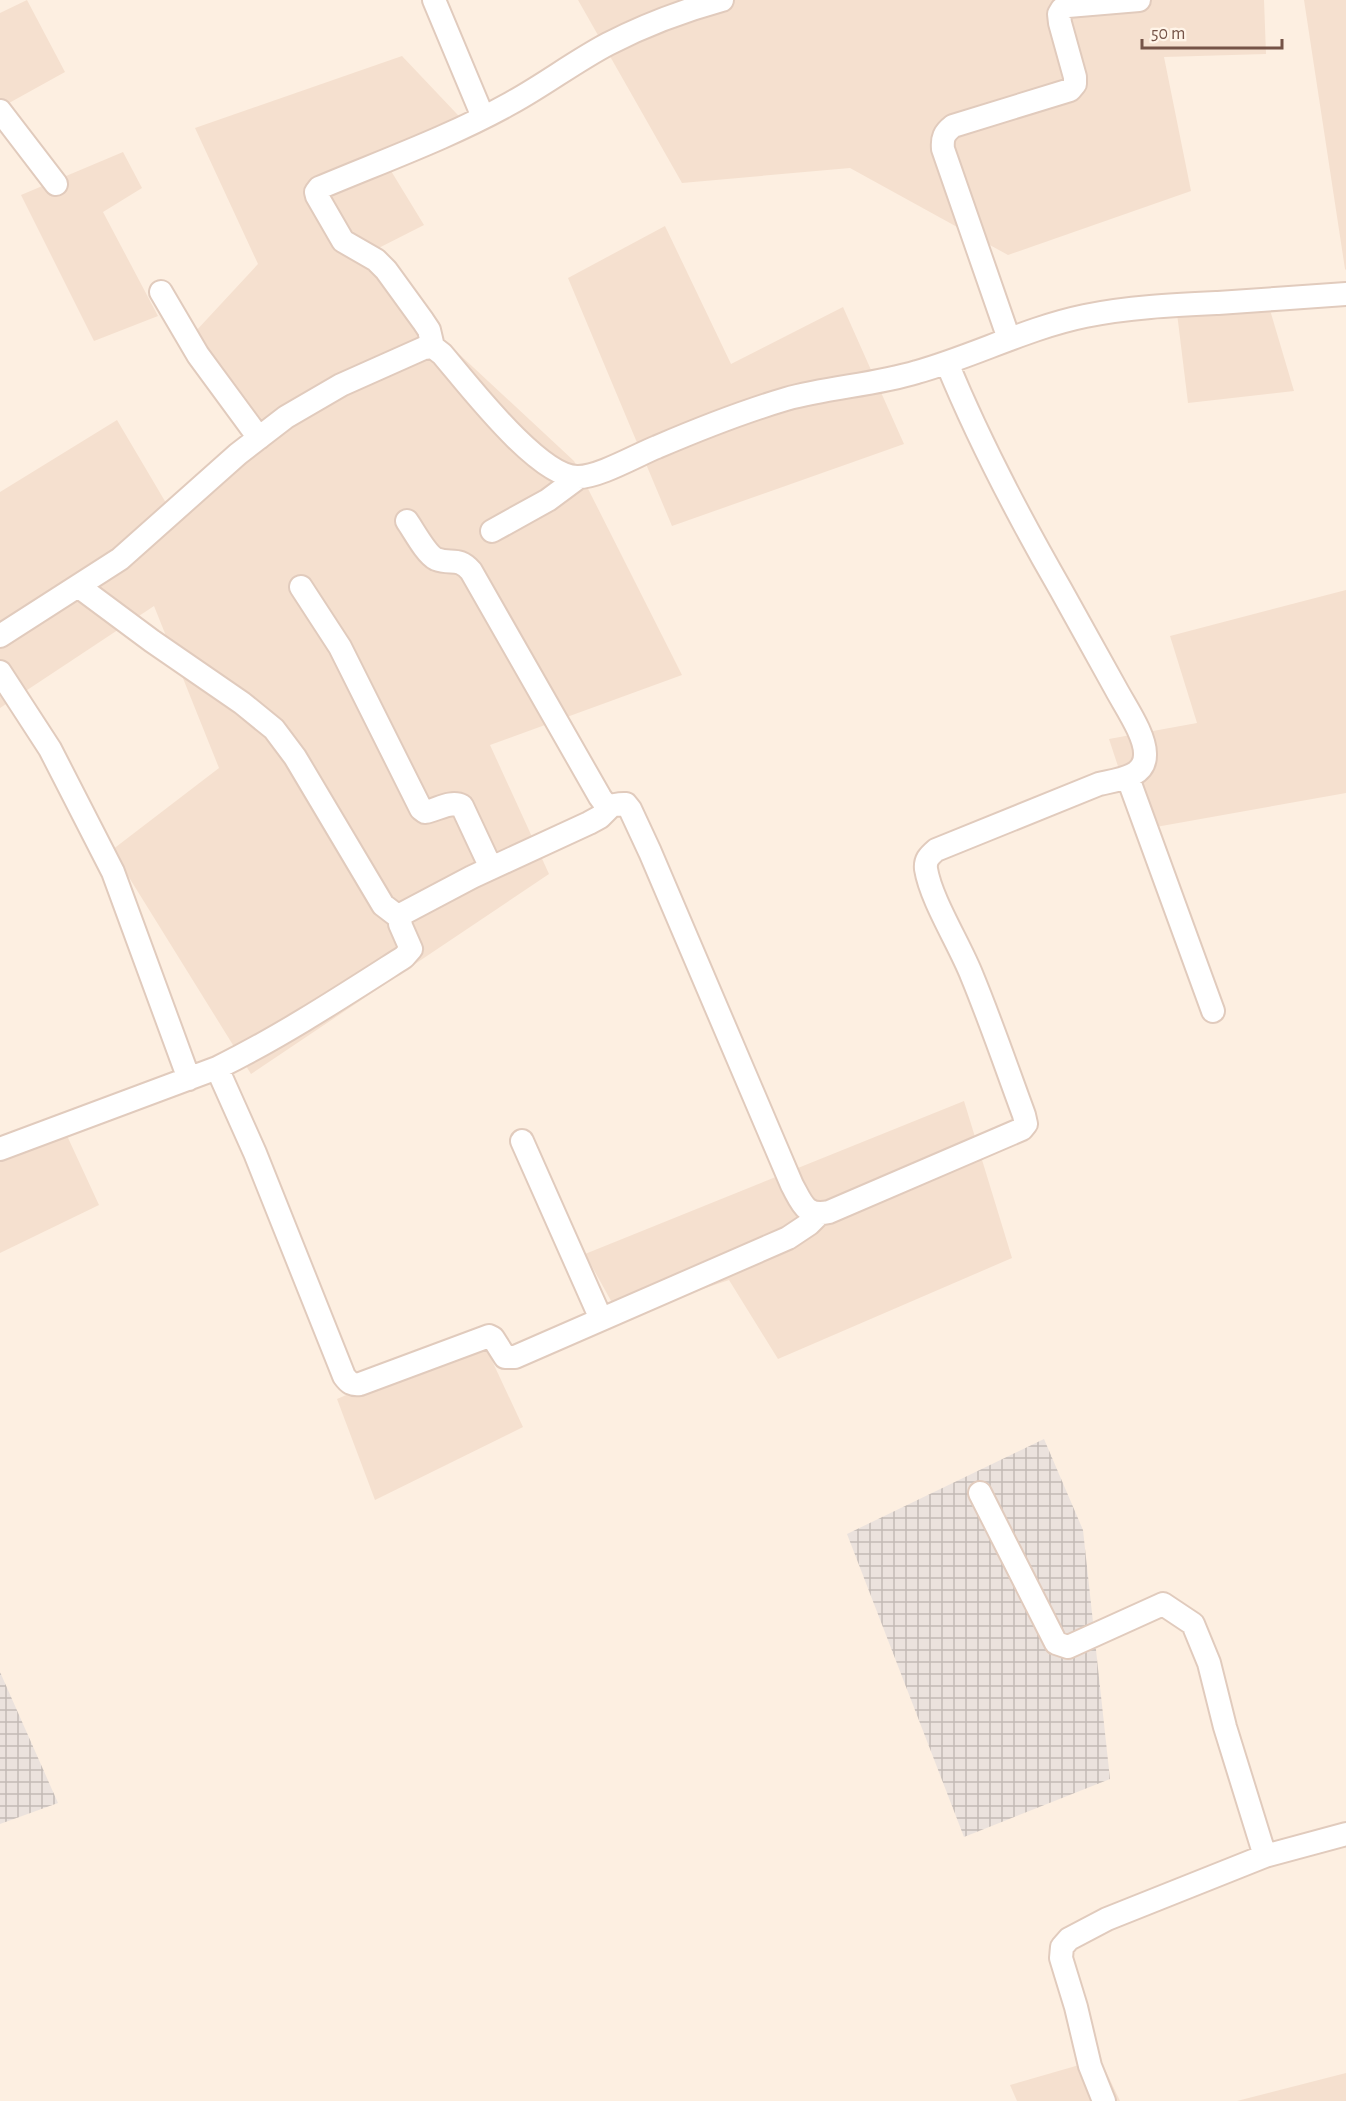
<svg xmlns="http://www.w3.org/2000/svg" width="1346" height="2101" font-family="'Alegreya Sans',sans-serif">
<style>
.residential{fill:#f5e0cf}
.industrial{fill:url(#industrial-grid)}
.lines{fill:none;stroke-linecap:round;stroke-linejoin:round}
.minor-casing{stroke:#e1cbbd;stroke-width:26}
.minor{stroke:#fff;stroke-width:22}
</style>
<defs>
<pattern id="industrial-grid" width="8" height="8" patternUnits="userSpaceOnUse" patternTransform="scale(1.5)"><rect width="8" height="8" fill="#ebe2dd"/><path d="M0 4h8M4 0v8" fill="none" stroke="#c3bab5"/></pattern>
</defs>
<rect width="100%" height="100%" fill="#fdefe1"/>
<path class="residential" d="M 27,0 L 65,72 L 0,108 L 0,13 Z
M 578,0 L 1264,0 L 1266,54 L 1164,57 L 1191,191 L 1008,255 L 850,168 L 682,183 Z
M 1304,0 L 1346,0 L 1346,270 L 1345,269 Z
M 402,56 L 474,132 L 388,166 L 424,225 L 357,259 L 574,461 L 682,675 L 490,745 L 549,874 L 251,1074 L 112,850 L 219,768 L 154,606 L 0,708 L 0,492 L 117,420 L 169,508 L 264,423 L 182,346 L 258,264 L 195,128 Z
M 123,152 L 142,188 L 103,212 L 158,316 L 94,341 L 21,195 Z
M 665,226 L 731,364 L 843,307 L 904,444 L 672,526 L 568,278 Z
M 1265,293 L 1294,391 L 1188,403 L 1176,305 Z
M 1346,590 L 1346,793 L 1139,830 L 1109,739 L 1197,723 L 1170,636 Z
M 964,1101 L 1012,1258 L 778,1359 L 729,1280 L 620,1317 L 585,1254 Z
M 57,1114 L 99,1205 L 0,1253 L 0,1139 Z
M 481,1337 L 523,1427 L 375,1500 L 337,1399 Z
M 1100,2059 L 1120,2101 L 1017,2101 L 1010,2085 Z
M 1346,2073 L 1346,2101 L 1237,2101 Z"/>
<path class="industrial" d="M 1044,1439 L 1083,1530 L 1110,1779 L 964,1837 L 847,1534 Z
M 0,1672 L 58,1803 L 0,1824 Z"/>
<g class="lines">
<defs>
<path id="minor" d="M 434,0 L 483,117
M 0,111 L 56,184
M 161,292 L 198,355 L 259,438
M 1009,339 L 943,149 C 942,138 944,133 953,126 L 1070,90 L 1075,84 L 1075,77 L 1060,23 L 1059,14 L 1062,9 L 1068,6 L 1139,0
M 433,347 L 429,330 L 423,321 L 386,270 L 376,260 L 343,241 L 317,196 L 316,192 L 319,188 C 383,161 450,137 511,103 C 544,85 574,62 608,44 C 645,25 682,11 722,0
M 407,521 C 414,531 426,554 436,559 C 451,565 458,556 471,571 L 600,797 C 610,812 611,803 626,804 L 630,809 L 650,852 L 792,1185 C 802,1203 805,1217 829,1212 L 1022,1129 L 1026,1124 L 1024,1115 C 1007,1069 991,1022 972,976 C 960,945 931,900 926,869 C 925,860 929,856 936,850 L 1099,784 C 1116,780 1145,778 1145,755 C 1146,736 1125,706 1116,689 C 1098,656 1079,623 1061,590 C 1019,517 979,441 947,363
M 492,531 L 548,500 L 579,477
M 78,586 L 152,641 L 242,703 L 274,729 L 295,757 L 383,905 L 400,918
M 301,587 L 340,647 L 421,809 L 425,812 C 437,810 451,800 462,806 L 491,868
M 0,636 L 120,559 L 238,454 L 286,417 L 341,385 L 424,348 L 433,347 L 442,354 C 467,383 539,478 578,477 C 599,477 637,455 657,447 C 699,429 742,412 786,399 C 829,387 875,385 917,372 C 974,356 1027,328 1085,316 C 1128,307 1174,305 1218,303 C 1261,300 1303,297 1346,294
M 0,672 L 50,749 L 113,872 L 189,1079
M 1128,778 L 1213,1011
M 217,1068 L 255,1153 L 344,1376 C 349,1383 352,1385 360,1384 L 489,1336 L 493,1338 L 505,1357 L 515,1357 L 788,1238 L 809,1224 L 819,1214
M 522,1141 L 601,1319
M 0,1149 L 217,1068 C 282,1036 343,996 404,957 L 411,949 L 400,924 L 402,914 L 472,877 L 589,823 L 600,817 L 610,807
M 980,1493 L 1056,1643 L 1068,1647 L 1163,1604 L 1193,1624 L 1209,1663 L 1225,1727 L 1265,1856
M 1104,2101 L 1090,2066 L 1076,2007 L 1061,1958 L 1062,1947 L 1069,1939 L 1107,1919 L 1265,1856 L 1346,1834"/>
</defs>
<use href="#minor" class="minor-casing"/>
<use href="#minor" class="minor"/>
</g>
<path d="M1142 39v9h140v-9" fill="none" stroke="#755347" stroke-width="3"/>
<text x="1151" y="39" font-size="18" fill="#755347" stroke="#fff4e8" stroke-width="4.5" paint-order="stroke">50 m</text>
</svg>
